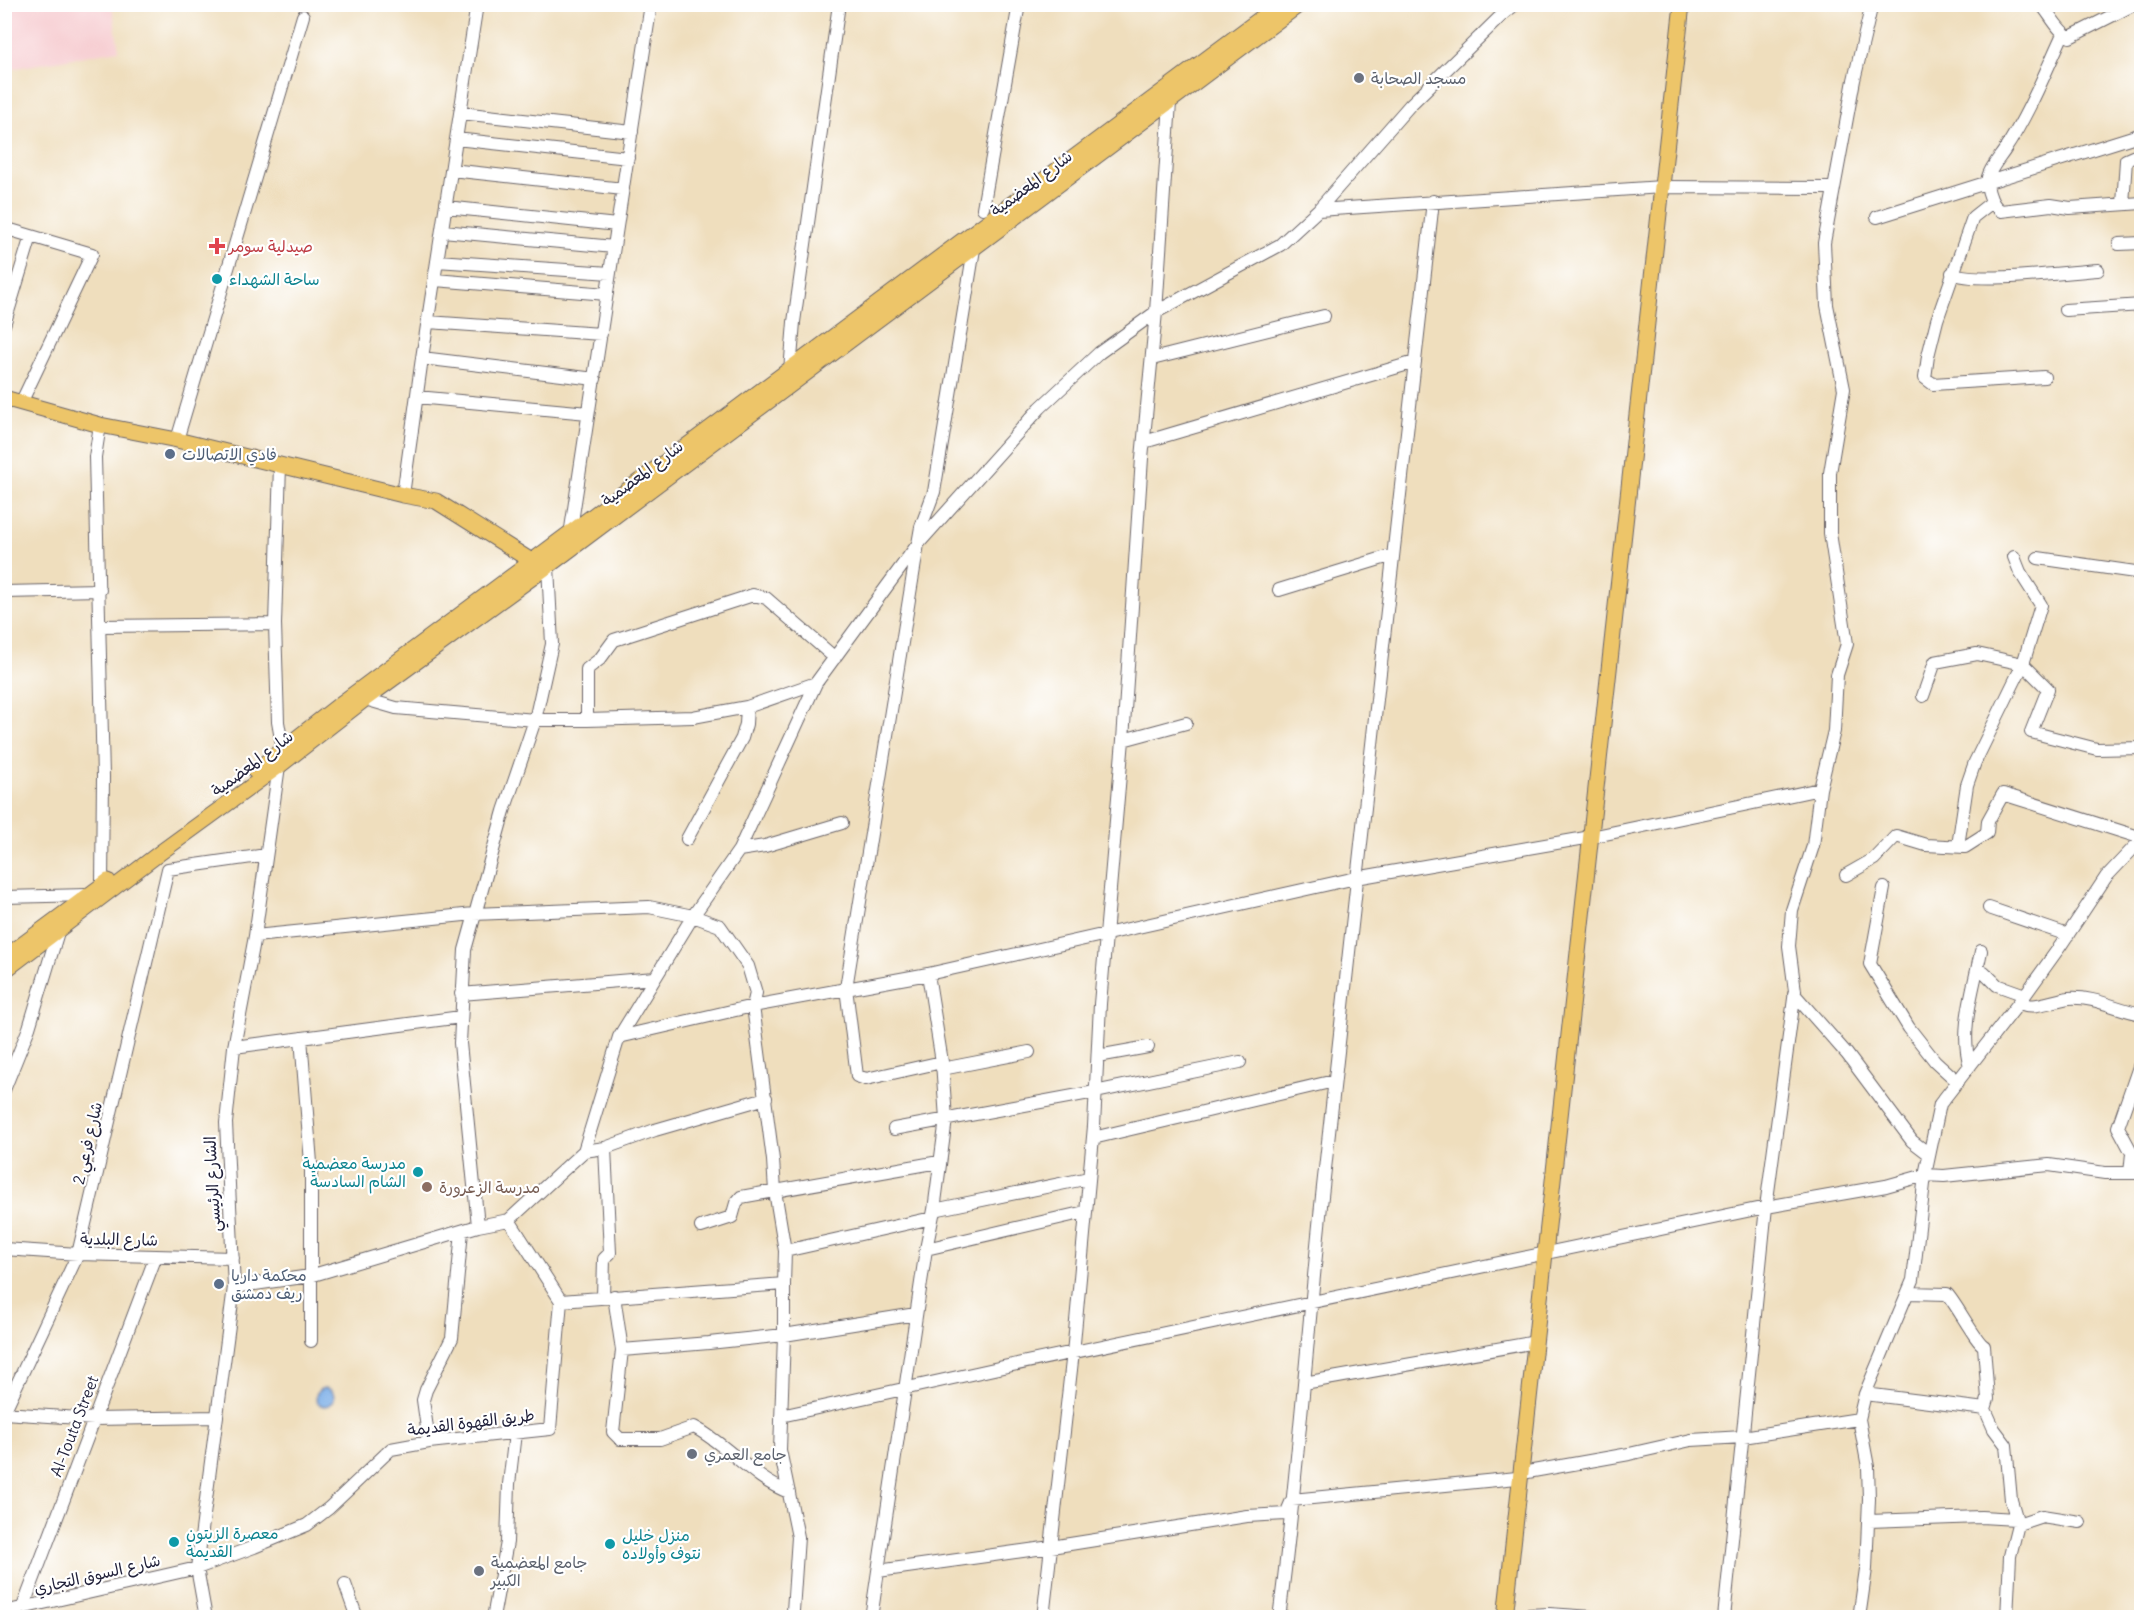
<svg xmlns="http://www.w3.org/2000/svg" width="2146" height="1622" font-family="Delius,'Playpen Sans Arabic',sans-serif">
<style>
.built{fill:#f7cfd3}
.water{fill:#7baee7;stroke:#4e6891;stroke-width:1.5}
.lines{fill:none;stroke-linecap:round;stroke-linejoin:round}
.minor-casing{stroke:#6a6468;stroke-width:14}
.major-casing{stroke:#6a6468;stroke-width:17}
.minor{stroke:#fff;stroke-width:12}
.major{stroke:#edc569;stroke-width:15}
.worship-dot{fill:#6b7280;stroke:#fff;stroke-width:2}
.health-dot{fill:#e0444e;stroke:#fff;stroke-width:2}
.culture-dot{fill:#0f9aa8;stroke:#fff;stroke-width:2}
.service-dot{fill:#5c6f8a;stroke:#fff;stroke-width:2}
.education-dot{fill:#8d6e63;stroke:#fff;stroke-width:2}
.labels{text-anchor:middle;stroke-width:4.5;stroke-linejoin:round;paint-order:stroke}
.worship-label{font-size:16px;fill:#5b616d;stroke:#fff;text-anchor:start}
.street-label{font-size:16px;fill:#22223b;stroke:#fff}
.health-label{font-size:16px;fill:#be3a42;stroke:#fff;text-anchor:start}
.culture-label{font-size:16px;fill:#0d838f;stroke:#fff;text-anchor:start}
.service-label{font-size:16px;fill:#4e5e75;stroke:#fff;text-anchor:start}
.education-label{font-size:16px;fill:#785e54;stroke:#fff;text-anchor:start}
</style>
<rect width="100%" height="100%" fill="#fff"/>
<filter id="ink" filterUnits="userSpaceOnUse"><feTurbulence type="fractalNoise" baseFrequency=".0167" numOctaves="2"/><feDisplacementMap in="SourceGraphic" scale="12" xChannelSelector="R" yChannelSelector="G"/><feConvolveMatrix kernelMatrix="1 2 1 2 8 2 1 2 1" color-interpolation-filters="sRGB"/></filter>
<filter id="wash" filterUnits="userSpaceOnUse"><feTurbulence type="fractalNoise" baseFrequency=".008" numOctaves="4" result="noise"/><feDisplacementMap in="SourceGraphic" scale="24" xChannelSelector="R" yChannelSelector="G"/><feGaussianBlur stdDeviation="1.35" result="paint"/><feColorMatrix in="noise" values="0 0 0 0 0 0 0 0 0 0 0 0 0 0 0 0 0 1.4 0 .05"/><feComposite in="paint" operator="in"/></filter>
<g filter="url(#wash)">
<rect width="100%" height="100%" fill="#efdebd"/>
<path class="built" d="M 5,4 L 112,5 L 119,50 L 5,70 Z"/>
<path class="water" d="M316 1397a9 9 0 1 1 18 0a9 9 0 1 1-18 0Z"/>
</g>
<g filter="url(#ink)">
<g class="lines">
<defs>
<path id="minor" d="M 2041,4 C 2050,14 2059,33 2070,37 L 2135,4
M 2063,34 C 2045,73 2028,115 2004,151 C 1998,160 1987,172 1987,183 C 1988,193 1992,206 2001,211 L 2051,205 L 2070,208 L 2142,203
M 461,113 L 632,132
M 456,139 L 628,158
M 451,170 L 623,189
M 1992,202 L 1973,217 L 1937,320 L 1928,356 L 1925,378 L 1933,384 L 2044,377
M 2123,204 L 2126,160 L 2142,153
M 446,207 L 617,225
M 983,208 L 1019,4
M 1318,210 L 1662,187 L 1833,188
M 1877,217 L 2142,134
M 4,228 L 92,254 L 21,403
M 443,231 L 614,247
M 2119,244 L 2142,243
M 437,261 L 610,273
M 1952,273 C 1976,284 2067,272 2098,270
M 435,280 L 607,294
M 2065,310 L 2142,305
M 428,322 L 601,334
M 4,325 L 31,236
M 422,358 L 595,379
M 1152,359 L 1324,316
M 790,371 L 794,322 L 839,4
M 417,397 L 588,413
M 100,425 L 95,457 L 103,777 L 102,885
M 177,440 L 303,16
M 1144,442 L 1415,362
M 403,495 L 422,358 L 477,4
M 570,535 L 651,4
M 2038,558 L 2142,573
M 1279,590 L 1393,555
M 4,592 L 100,590
M 100,626 L 275,624
M 1923,696 L 1935,662 L 1977,654 L 2023,664 L 2048,689 L 2031,732 L 2097,749 L 2142,748
M 365,699 L 396,708 L 535,720 L 587,720 L 693,717 L 747,707 L 816,683
M 587,720 L 587,669 L 600,659 L 614,640 L 753,595 L 766,598 L 835,658
M 1123,740 L 1186,723
M 687,839 L 742,738 L 746,724 L 747,707
M 1958,846 L 1967,785 L 1975,762 L 2023,664 L 2041,605 L 2020,572 L 2014,557
M 739,850 L 765,846 L 842,823
M 1846,875 L 1874,859 L 1896,836 L 1926,845 L 1965,847 L 1987,833 L 1988,821 L 2003,794 L 2142,838
M 1884,888 L 1870,964 L 1909,1028 L 1935,1061 L 1958,1082
M 4,897 L 88,895
M 1989,908 L 2068,935
M 255,936 L 474,914 L 649,907 L 693,916 L 720,926 L 748,966 L 756,993 L 753,1006 L 773,1160 L 775,1191 L 785,1251 L 784,1284
M 1977,971 L 1984,972 L 1997,985 L 2025,995
M 461,994 L 655,978
M 1794,994 L 1847,1054 L 1912,1141 L 1929,1154
M 2019,1003 C 2036,1010 2052,1000 2069,998 C 2094,996 2118,1010 2142,1014
M 619,1037 L 753,1006 L 928,974 L 1356,878 L 1591,837 L 1820,789
M 301,1038 L 311,1163 L 311,1341
M 234,1047 L 461,1017
M 1098,1056 L 1148,1047
M 942,1062 L 866,1079 L 857,1076 L 846,988 L 918,544 L 921,527 L 934,492 L 974,249
M 1970,1066 C 1959,1030 1974,988 1981,951
M 942,1069 L 1029,1052
M 4,1090 L 29,1028 L 58,932
M 894,1129 L 1095,1092 L 1240,1062
M 1093,1138 L 1334,1081
M 584,1151 L 605,1148 L 655,1130 L 766,1098
M 2130,1173 L 2132,1153 L 2118,1127 L 2142,1058
M 934,1210 L 1089,1178
M 509,1220 L 584,1151 L 619,1037 L 693,916 L 739,850 L 816,683 L 918,544 L 1040,408 L 1099,353 L 1156,312 L 1280,245 L 1318,210 L 1410,105 L 1504,13 L 1516,4
M 478,1226 L 460,1043 L 465,950 L 504,811 L 535,720 L 552,644 L 548,566
M 701,1227 L 732,1217 L 736,1203 L 741,1197 L 939,1162
M 4,1249 L 78,1254 L 233,1258
M 926,1249 L 1085,1212
M 785,1251 L 932,1218
M 234,1287 L 310,1276 L 478,1226 L 509,1220 L 561,1301 L 784,1284 L 784,1335 L 780,1450 L 798,1537 L 793,1611 L 790,1618
M 1908,1293 L 1947,1294 C 1957,1305 1976,1342 1984,1346 L 1988,1399 L 1985,1409 L 1994,1429 L 2006,1445 L 2011,1500 L 2018,1524 L 2010,1556 L 2007,1618
M 614,1296 L 622,1350 L 613,1432 L 620,1439 L 660,1439 L 694,1427 C 728,1445 753,1479 789,1492
M 603,1297 L 604,1259 L 610,1253 L 605,1148
M 622,1350 L 709,1343 L 784,1335 L 916,1314
M 1304,1383 L 1536,1342
M 1865,1394 L 1985,1409
M 4,1412 L 78,1254 L 168,869 L 266,855
M 4,1413 L 94,1419 L 217,1417
M 781,1416 L 1003,1367 L 1766,1207 L 1886,1186 L 1925,1175 L 1944,1176 L 2049,1165 L 2105,1173 L 2142,1173
M 429,1442 L 423,1400 L 426,1390 L 452,1338 L 462,1231
M 1869,1521 L 1981,1517 L 2016,1519
M 2018,1524 L 2042,1516 L 2080,1522
M 878,1571 L 1051,1547 L 1247,1516 L 1286,1514 L 1292,1500 L 1517,1478 L 1522,1473 L 1629,1454 L 1691,1440 L 1743,1437 L 1859,1419
M 345,1584 L 357,1618
M 23,1607 L 156,1256
M 4,1612 L 197,1568 L 254,1547 L 307,1525 L 329,1508 L 391,1449 L 429,1442 L 550,1429 L 561,1301
M 1505,1616 L 1549,1614 L 1607,1618
M 206,1618 L 197,1568 L 234,1287 L 226,1123 L 234,1047 L 255,936 L 279,766 L 283,750 L 278,722 L 275,624 L 280,465
M 493,1618 L 507,1542 L 509,1484 L 515,1433
M 871,1618 L 926,1249 L 934,1210 L 946,1119 L 942,1062 L 928,974
M 1043,1618 L 1074,1343 L 1094,1126 L 1100,1004 L 1123,740 L 1142,458 L 1156,312 L 1170,102
M 1279,1618 C 1299,1468 1308,1318 1325,1169 C 1360,846 1397,524 1433,201
M 1724,1618 L 1766,1207 L 1795,991 L 1789,946 L 1792,910 L 1813,846 L 1820,789 L 1834,731 L 1837,675 L 1847,644 L 1830,533 L 1830,473 L 1844,389 L 1827,305 L 1824,243 L 1854,80 L 1872,4
M 1859,1618 L 1866,1569 L 1869,1499 L 1868,1467 L 1859,1419 L 1865,1394 L 1913,1280 L 1925,1175 L 1940,1104 L 2025,995 L 2061,945 L 2106,877 L 2142,839"/>
<path id="major" d="M 4,398 L 100,425 L 177,440 L 403,495 L 436,501 L 533,562
M 255,771 L 343,702 L 1280,4
M 4,958 L 108,881
M 4,971 L 161,852 L 279,766 L 365,699 L 548,566 L 1300,4
M 1505,1618 L 1682,4"/>
</defs>
<use href="#minor" class="minor-casing"/>
<use href="#major" class="major-casing"/>
<use href="#minor" class="minor"/>
<use href="#major" class="major"/>
</g>
</g>
<g class="worship-dot">
<circle cx="1359" cy="78" r="6"/>
<circle cx="692" cy="1454" r="6"/>
<circle cx="479" cy="1571" r="6"/>
</g>
<path class="health-dot" d="M214 237h6v6h6v6h-6v6h-6v-6h-6v-6h6z"/>
<g class="culture-dot">
<circle cx="217" cy="279" r="6"/>
<circle cx="418" cy="1172" r="6"/>
<circle cx="174" cy="1542" r="6"/>
<circle cx="610" cy="1544" r="6"/>
</g>
<g class="service-dot">
<circle cx="170" cy="454" r="6"/>
<circle cx="219" cy="1284" r="6"/>
</g>
<circle class="education-dot" cx="427" cy="1187" r="6"/>
<g class="labels">
<g class="worship-label">
<text x="1371" y="84">مسجد الصحابة</text>
<text x="704" y="1460">جامع العمري</text>
<text x="491" y="1568">جامع المعضمية<tspan x="491" dy="18">الكبير</tspan></text>
</g>
<g class="street-label">
<text transform="translate(1031 183) rotate(-37)" y="6">شارع المعضمية</text>
<text transform="translate(642 473) rotate(-37)" y="6">شارع المعضمية</text>
<text transform="translate(252 763) rotate(-37)" y="6">شارع المعضمية</text>
<text transform="translate(87 1143) rotate(-77)" y="6">شارع فرعي 2</text>
<text transform="translate(212 1184) rotate(-93)" y="6">الشارع الرئيسي</text>
<text transform="translate(119 1239) rotate(1)" y="6">شارع البلدية</text>
<text transform="translate(471 1422) rotate(-7)" y="6">طريق القهوة القديمة</text>
<text transform="translate(74 1426) rotate(-69)" y="6">Al-Touta Street</text>
<text transform="translate(97 1574) rotate(-13)" y="6">شارع السوق التجاري</text>
</g>
<g class="health-label">
<text x="229" y="252">صيدلية سومر</text>
</g>
<g class="culture-label">
<text x="229" y="285">ساحة الشهداء</text>
<text x="406" y="1169" text-anchor="end">مدرسة معضمية<tspan x="406" dy="18">الشام السادسة</tspan></text>
<text x="186" y="1539">معصرة الزيتون<tspan x="186" dy="18">القديمة</tspan></text>
<text x="622" y="1541">منزل خليل<tspan x="622" dy="18">نتوف وأولاده</tspan></text>
</g>
<g class="service-label">
<text x="182" y="460">فادي الاتصالات</text>
<text x="231" y="1281">محكمة داريا<tspan x="231" dy="18">ريف دمشق</tspan></text>
</g>
<g class="education-label">
<text x="439" y="1193">مدرسة الزعرورة</text>
</g>
</g>
<rect width="2146" height="1622" fill="none" stroke="#fff" stroke-width="24"/>
</svg>
